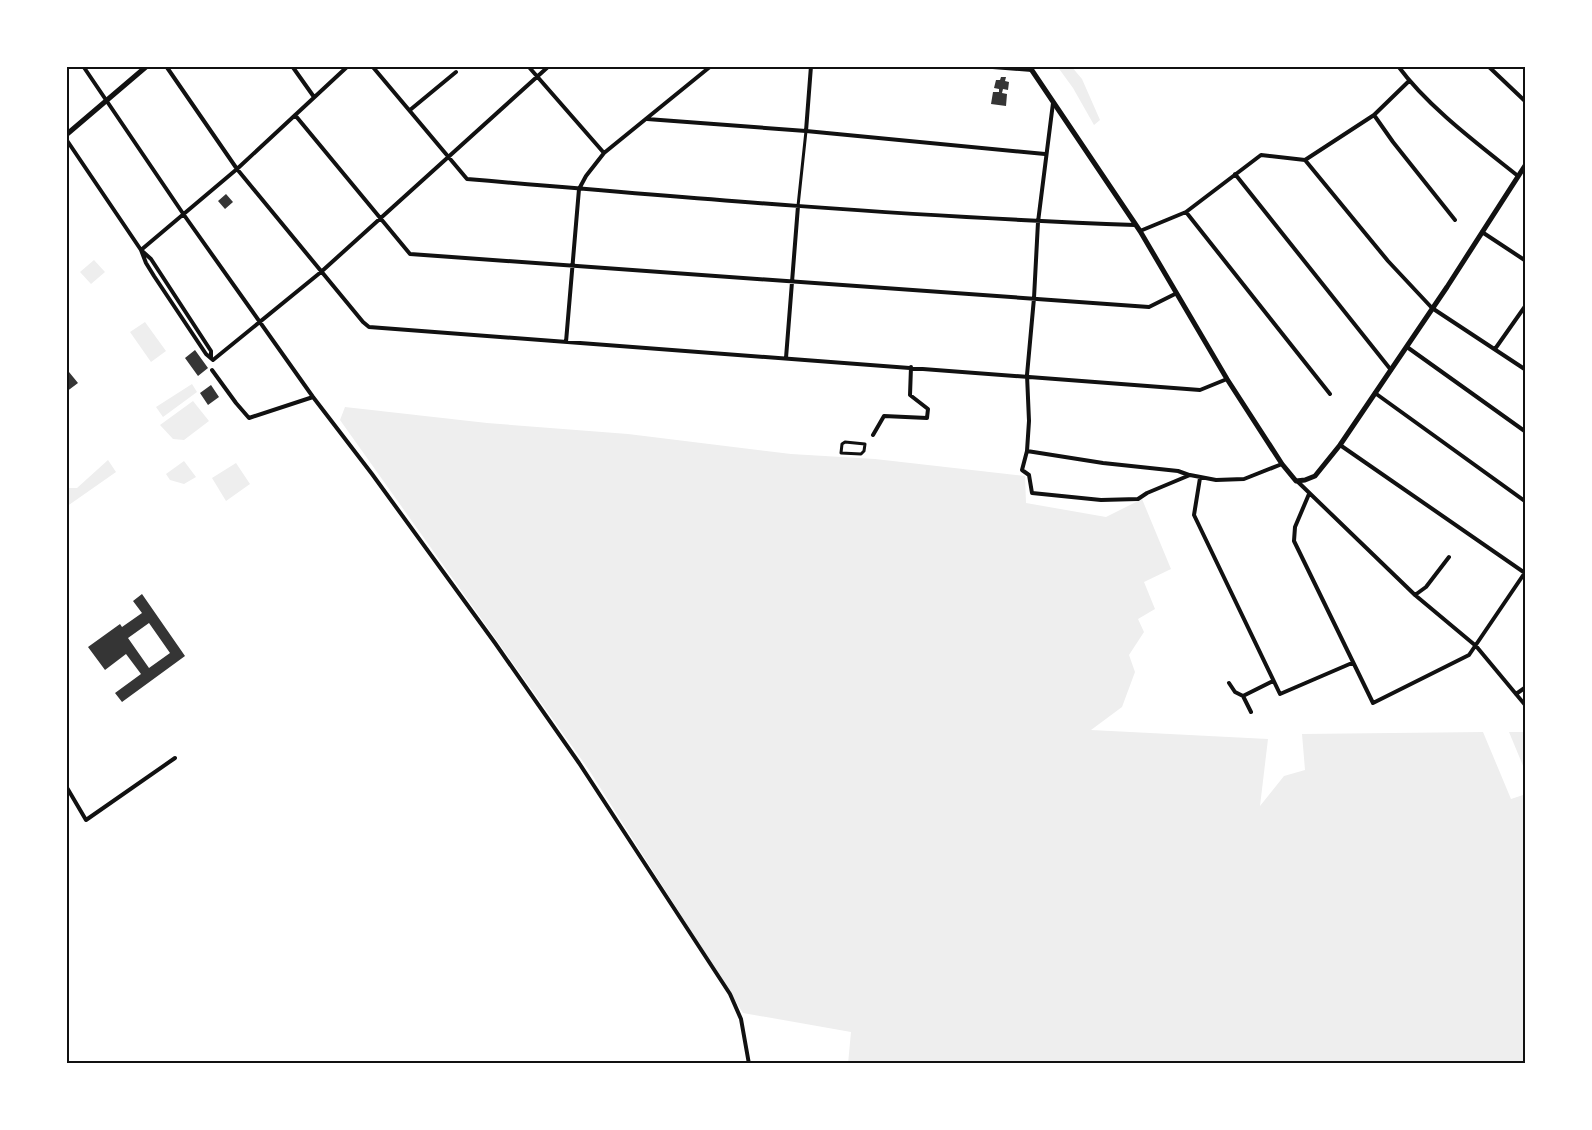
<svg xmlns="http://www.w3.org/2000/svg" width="1592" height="1130" font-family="Inter,sans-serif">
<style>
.green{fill:#eee}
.building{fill:#353535;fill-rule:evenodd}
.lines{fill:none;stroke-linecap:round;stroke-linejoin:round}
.pedestrian{stroke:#111;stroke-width:3}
.minor{stroke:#111;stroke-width:4}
.tertiary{stroke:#111;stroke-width:5}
.neatline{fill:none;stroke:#111;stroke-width:2}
</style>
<rect width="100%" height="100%" fill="#fff"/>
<path class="green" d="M 1057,66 L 1071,66 L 1082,79 L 1100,120 L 1094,125 L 1073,88 Z
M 94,260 L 105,272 L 91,284 L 80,272 Z
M 145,322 L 166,351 L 151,362 L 130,332 Z
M 192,384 L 197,392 L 163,417 L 156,407 Z
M 193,401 L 209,421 L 184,440 L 173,439 L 160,425 Z
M 345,407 L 487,423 L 628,434 L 791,454 L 875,459 L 1025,476 L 1026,503 L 1106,517 L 1142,499 L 1171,569 L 1144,582 L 1155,609 L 1138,619 L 1144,632 L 1129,655 L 1135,672 L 1122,707 L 1091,730 L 1268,739 L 1260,806 L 1284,776 L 1305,770 L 1302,734 L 1483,732 L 1511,799 L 1526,794 L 1526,1064 L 848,1064 L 851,1032 L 743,1013 L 589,770 L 340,420 Z
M 108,460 L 116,472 L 66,507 L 66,488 L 77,488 Z
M 184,461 L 196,477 L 184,484 L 170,480 L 166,474 Z
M 236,463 L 250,484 L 226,501 L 212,478 Z
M 1509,732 L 1526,732 L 1526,773 Z"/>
<path class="building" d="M 1001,77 L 1006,77 L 1005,81 L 1009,82 L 1008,90 L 1003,89 L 1002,93 L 1007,94 L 1006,106 L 991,104 L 993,92 L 999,92 L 999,89 L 994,88 L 996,80 L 1000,80 Z
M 226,194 L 233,202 L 225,209 L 218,201 Z
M 195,350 L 208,368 L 198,376 L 185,358 Z
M 69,372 L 78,383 L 66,392 L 66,374 Z
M 211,385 L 219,397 L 208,405 L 200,393 Z
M 142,594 L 185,656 L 122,702 L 115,693 L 141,674 L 126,654 L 105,670 L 88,647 L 120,624 L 122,627 L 142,613 L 133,601 ZM 149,623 L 170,653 L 149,668 L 128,638 Z"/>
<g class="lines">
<path class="pedestrian" d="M 798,206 L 806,131
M 845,442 L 865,444 L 864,451 L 861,454 L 841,453 L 842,444 Z"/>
<path class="minor" d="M 83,66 L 184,215 L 313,397 L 372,474 L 495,643 L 579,763 L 730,994 L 741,1019 L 749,1064
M 166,66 L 237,169 L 363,322 L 369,327 L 1200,390 L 1227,379
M 292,66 L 314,97
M 372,66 L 467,179 C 689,198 912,217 1135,225
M 528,66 L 604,153
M 980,66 L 1032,70
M 1398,66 C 1428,107 1478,144 1518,176
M 1488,66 L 1526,102
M 1053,103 L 1038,222 L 1034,298 L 1027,375 L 1029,421 L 1027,451 L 1022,470 L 1029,475 L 1032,493 L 1101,500 L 1138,499 L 1147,493 L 1190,475 L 1216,480 L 1244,479 L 1282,464
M 410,110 L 456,72
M 295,115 L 410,254 L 1149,307 L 1175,294
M 1374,115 L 1393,142 L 1455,220
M 647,119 L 806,131 L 1045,154
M 806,131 L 811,66
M 66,139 L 141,250 L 151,259 L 211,351 L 211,357
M 1305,160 L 1388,261 L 1432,308 L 1526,370
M 1235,174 L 1391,370
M 1186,212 L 1330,394
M 1140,231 L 1186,212 L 1261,155 L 1305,160 L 1374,115 L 1409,81
M 1482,232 L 1526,261
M 141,250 L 146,263 L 154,276 L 206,354 L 213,360 L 321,272 L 549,66
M 141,250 L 237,169 L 348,66
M 566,342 L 579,189 L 586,176 L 604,153 L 711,66
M 1407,347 L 1526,432
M 1495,349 L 1526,305
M 786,358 L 798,206
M 212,370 L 236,403 L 249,418 L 313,397
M 1375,393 L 1526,502
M 873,435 L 884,416 L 927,418 L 928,409 L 910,395 L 911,367
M 1340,445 L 1525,573
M 1027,451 L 1103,463 L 1178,471 L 1189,475
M 1200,478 L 1194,515 L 1280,694 L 1352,663
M 1297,481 L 1415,595 L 1476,646 L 1526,706
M 1309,494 L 1295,527 L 1294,541 L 1373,703 L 1469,655 L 1526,571
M 1415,595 L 1426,587 L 1449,557
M 1229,683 L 1235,692 L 1243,696
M 1516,694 L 1526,687
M 1251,712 L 1243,696 L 1273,681
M 66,786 L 86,820 L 175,758"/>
<path class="tertiary" d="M 1029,66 L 1140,231 L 1227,379 L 1282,464 L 1296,481 L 1305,480 L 1315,476 L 1340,445 L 1447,287 L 1526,164
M 66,135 L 147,66"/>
</g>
<rect width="1592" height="1130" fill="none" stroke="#ffffff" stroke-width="135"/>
<rect x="68" y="68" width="1456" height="994" class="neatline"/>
</svg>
